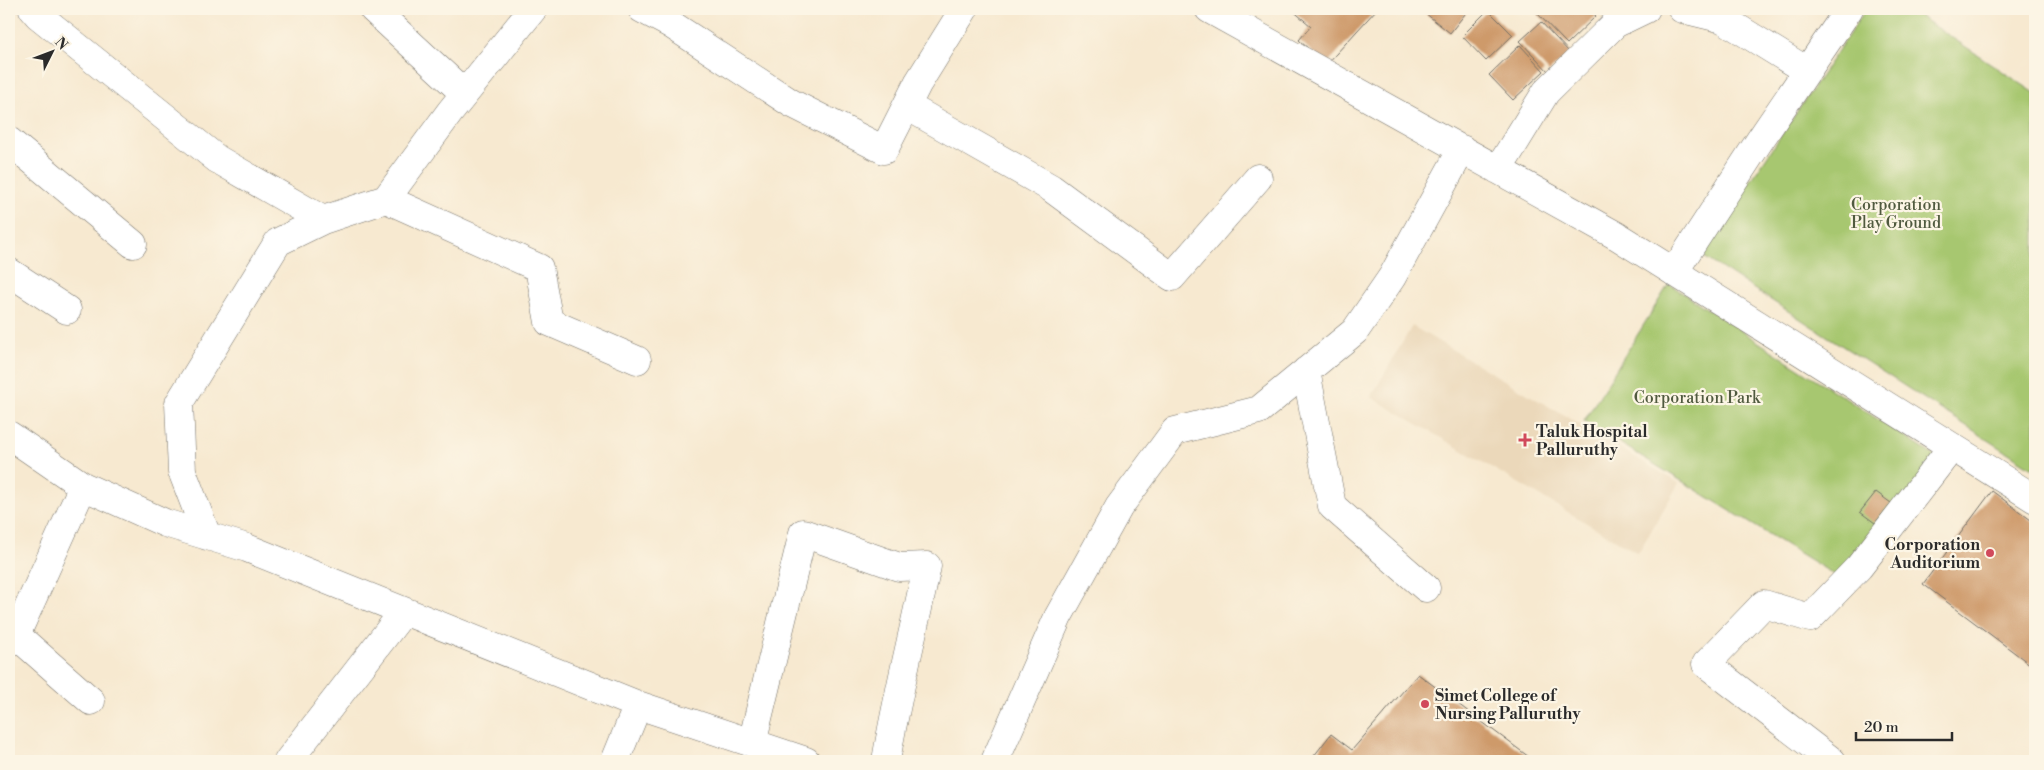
<svg xmlns="http://www.w3.org/2000/svg" width="2044" height="770" font-family="'Libre Bodoni',serif">
<style>
.built{fill:#ebd8ba}
.green{fill:#a7c76f;stroke:#69794d}
.building{fill:#ce9a6a}
.lines{fill:none;stroke-linecap:round;stroke-linejoin:round}
.minor-casing{stroke:#726e65;stroke-width:29}
.minor{stroke:#fff;stroke-width:28}
.poi-dot{fill:#d1495b;stroke:#fcf5e5;stroke-width:2}
.labels{text-anchor:middle;stroke-width:4.5;stroke-linejoin:round;paint-order:stroke}
.park-label{font-size:16px;fill:#505a3f;stroke:#fcf5e5}
.poi-label{font-size:16px;font-weight:bold;fill:#2b2b2b;stroke:#fcf5e5;text-anchor:start}
</style>
<rect width="100%" height="100%" fill="#fcf5e5"/>
<filter id="ink" filterUnits="userSpaceOnUse"><feTurbulence type="fractalNoise" baseFrequency=".02" numOctaves="2"/><feDisplacementMap in="SourceGraphic" scale="10" xChannelSelector="R" yChannelSelector="G"/><feConvolveMatrix kernelMatrix="1 2 1 2 8 2 1 2 1" color-interpolation-filters="sRGB"/></filter>
<filter id="wash" filterUnits="userSpaceOnUse"><feTurbulence type="fractalNoise" baseFrequency=".0096" numOctaves="4" result="noise"/><feDisplacementMap in="SourceGraphic" scale="20" xChannelSelector="R" yChannelSelector="G"/><feGaussianBlur stdDeviation="1.12" result="paint"/><feColorMatrix in="noise" values="0 0 0 0 0 0 0 0 0 0 0 0 0 0 0 0 0 1.4 0 .05"/><feComposite in="paint" operator="in"/></filter>
<g filter="url(#wash)">
<rect width="100%" height="100%" fill="#f7e9d0"/>
<path class="built" d="M 1412,326 L 1679,483 L 1638,553 L 1371,397 Z"/>
<path class="green" d="M 1866,9 L 1909,9 L 2035,93 L 2035,470 L 1701,255 Z
M 1669,284 L 1942,461 L 1843,580 L 1584,421 Z"/>
<g id="blocks">
<path class="building" d="M 1291,9 L 1377,9 L 1326,65 L 1299,40 L 1311,26 Z
M 1420,9 L 1469,9 L 1450,33 Z
M 1536,9 L 1589,9 L 1596,16 L 1567,44 L 1534,10 Z
M 1488,10 L 1513,35 L 1486,61 L 1462,36 Z
M 1541,22 L 1570,53 L 1549,72 L 1520,41 Z
M 1520,45 L 1544,71 L 1513,100 L 1489,75 Z
M 1992,491 L 2035,523 L 2035,668 L 1923,584 Z
M 1876,492 L 1891,503 L 1875,523 L 1860,512 Z
M 1418,674 L 1529,757 L 1536,761 L 1310,761 L 1331,734 L 1352,750 Z"/>
</g>
</g>
<g filter="url(#ink)">
<use href="#blocks" fill-opacity="0" stroke="#726e65" stroke-width="1"/>
<g class="lines">
<defs>
<path id="minor" d="M 33,9 L 38,15 L 217,159 L 323,220 L 386,199 L 450,112 L 533,9
M 373,9 L 464,93
M 642,9 L 672,25 L 791,103 L 884,150 L 918,83 L 964,9
M 1209,9 L 1617,236 L 2035,499
M 1682,9 L 1723,19 L 1807,71
M 907,106 L 1051,188 L 1172,277 L 1258,178
M 9,141 L 133,244
M 1498,170 L 1546,92 L 1615,24 L 1646,9
M 386,199 L 539,268 L 549,322 L 637,360
M 9,272 L 67,310
M 1674,272 L 1760,140 L 1849,9
M 1306,371 L 1332,506 L 1426,588
M 9,435 L 83,486 L 165,523 L 247,548 L 638,705 L 806,761
M 83,486 L 16,635 L 91,701
M 207,536 L 182,471 L 179,403 L 278,242 L 323,220
M 752,743 L 803,533 L 899,567 L 927,566 C 914,631 897,695 886,761
M 288,761 L 404,611
M 615,761 L 638,705
M 995,761 L 1058,617 L 1119,507 L 1175,431 L 1259,410 L 1355,331 L 1392,277 L 1462,149
M 1832,761 L 1706,664 L 1764,604 L 1810,618 L 1859,567 L 1952,447"/>
</defs>
<use href="#minor" class="minor-casing"/>
<use href="#minor" class="minor"/>
</g>
</g>
<g class="poi-dot">
<path d="M1522.5 432.5h5v5h5v5h-5v5h-5v-5h-5v-5h5z"/>
<circle cx="1990" cy="553" r="5"/>
<circle cx="1425" cy="704" r="5"/>
</g>
<g class="labels">
<g class="park-label">
<text x="1896" y="210">Corporation<tspan x="1896" dy="18">Play Ground</tspan></text>
<text x="1697" y="403">Corporation Park</text>
</g>
<g class="poi-label">
<text x="1536" y="437">Taluk Hospital<tspan x="1536" dy="18">Palluruthy</tspan></text>
<text x="1980" y="550" text-anchor="end">Corporation<tspan x="1980" dy="18">Auditorium</tspan></text>
<text x="1435" y="701">Simet College of<tspan x="1435" dy="18">Nursing Palluruthy</tspan></text>
</g>
</g>
<rect width="2044" height="770" fill="none" stroke="#fcf5e5" stroke-width="30"/>
<g transform="translate(52 52) rotate(48)" stroke="#fcf5e5" stroke-width="4" paint-order="stroke">
<path d="M0-4L9 19L0 12L-9 19Z" fill="#2b2b2b"/>
<text y="-8" font-size="14" font-weight="bold" text-anchor="middle" fill="#2b2b2b">N</text>
</g>
<path d="M1856 732v8h96v-8" fill="none" stroke="#2b2b2b" stroke-width="2.5"/>
<text x="1864" y="732" font-size="15" fill="#2b2b2b" stroke="#fcf5e5" stroke-width="4" paint-order="stroke">20 m</text>
</svg>
